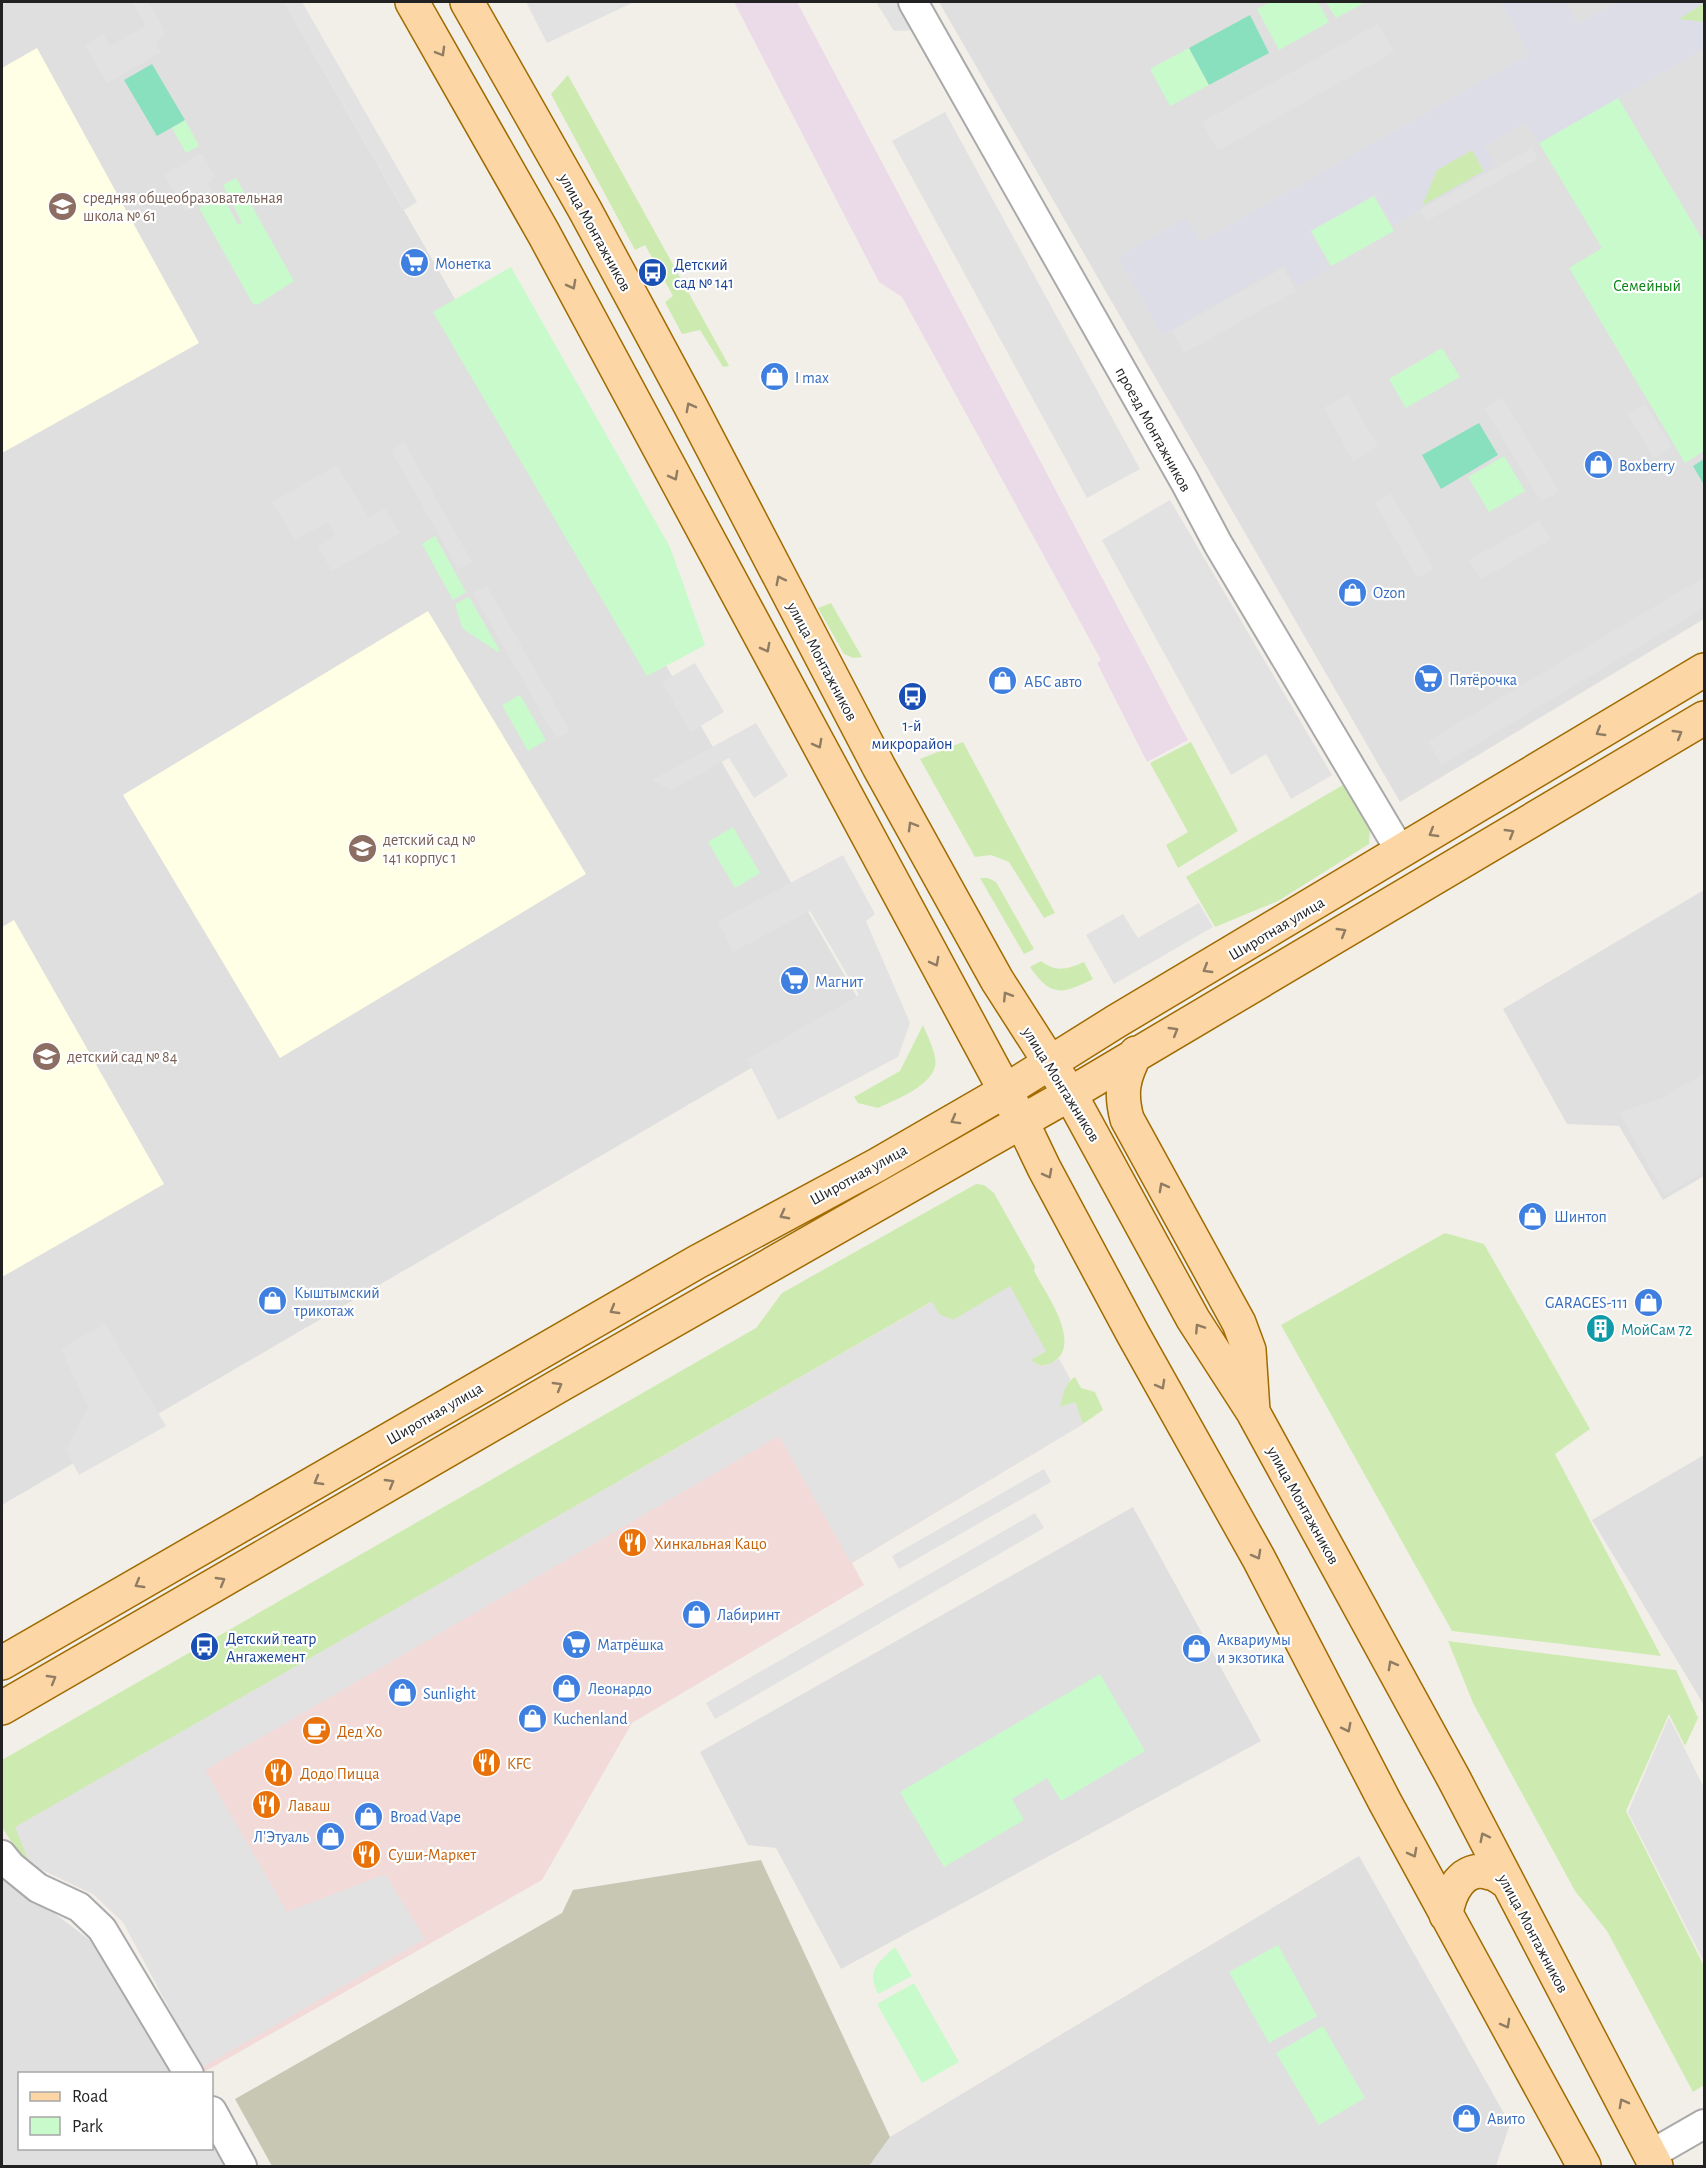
<svg xmlns="http://www.w3.org/2000/svg" width="1706" height="2168" font-family="'Alegreya Sans',sans-serif">
<style>
.residential{fill:#e0dfdf}
.commercial{fill:#f2dad9}
.industrial{fill:#ebdbe8}
.education{fill:#ffffe5}
.construction{fill:#c7c7b4}
.grass{fill:#cdebb0}
.park{fill:#c8facc}
.pitch{fill:#88e0be}
.parking{fill:#e2e2e2}
.plaza{fill:#dddde8;fill-rule:evenodd}
.lines{fill:none;stroke-linecap:round;stroke-linejoin:round}
.minor-casing{stroke:#a9a9a9;stroke-width:32}
.major-casing{stroke:#a06b00;stroke-width:36}
.minor{stroke:#fff;stroke-width:28}
.major{stroke:#fcd6a4;stroke-width:33}
.oneway{stroke:#8f7c63}
.labels{text-anchor:middle;stroke-width:4.5;stroke-linejoin:round;paint-order:stroke}
.education-label{font-size:16px;fill:#785e54;stroke:#fff;text-anchor:start}
.street-label{font-size:16px;fill:#222;stroke:#fff}
.shop-label{font-size:16px;fill:#366cbe;stroke:#fff;text-anchor:start}
.transit-label{font-size:16px;fill:#164399;stroke:#fff;text-anchor:start}
.park-label{font-size:16px;fill:#0c8416;stroke:#fff}
.culture-label{font-size:16px;fill:#0d838f;stroke:#fff;text-anchor:start}
.food-label{font-size:16px;fill:#c56008;stroke:#fff;text-anchor:start}
</style>
<rect width="100%" height="100%" fill="#f2efe9"/>
<path class="residential" d="M 2,2 L 284,2 L 861,1004 L 2,1505 Z
M 939,2 L 1704,2 L 1704,619 L 1400,802 Z
M 1704,890 L 1704,1176 L 1663,1200 L 1619,1126 L 1567,1124 L 1503,1009 Z
M 1704,1455 L 1704,1705 L 1592,1520 Z
M 1133,1507 L 1261,1741 L 841,1969 L 776,1848 L 748,1845 L 700,1752 Z
M 1359,1856 L 1510,2124 L 1496,2166 L 869,2166 L 890,2137 Z
M 2,1873 L 96,1945 L 171,2073 L 20,2074 L 20,2148 L 212,2148 L 212,2142 L 226,2166 L 2,2166 Z"/>
<path class="commercial" d="M 932,1302 L 1046,1366 L 1059,1359 L 1070,1379 L 1060,1407 L 1083,1424 L 852,1563 L 864,1585 L 632,1723 L 542,1880 L 204,2072 L 123,1922 L 93,1894 L 30,1864 L 15,1827 Z"/>
<path class="industrial" d="M 734,2 L 797,2 L 1188,740 L 1147,762 L 1097,663 L 1101,660 L 902,297 L 879,282 Z"/>
<path class="education" d="M 37,48 L 199,343 L 2,453 L 2,68 Z
M 428,611 L 586,874 L 280,1058 L 123,795 Z
M 14,920 L 164,1184 L 2,1277 L 2,927 Z"/>
<path class="construction" d="M 761,1860 L 890,2137 L 869,2166 L 272,2166 L 235,2099 L 562,1913 L 573,1890 Z"/>
<path class="grass" d="M 1704,3 L 1704,22 L 1678,19 Z
M 568,75 L 727,362 L 729,366 L 723,367 L 700,330 L 682,334 L 665,302 L 673,296 L 645,245 L 635,250 L 551,94 Z
M 1472,150 L 1484,171 L 1421,207 L 1437,170 Z
M 831,603 L 862,657 L 853,658 L 844,654 L 818,608 Z
M 963,742 L 1055,913 L 1044,918 L 1009,862 L 991,855 L 975,857 L 920,759 Z
M 1191,742 L 1238,831 L 1178,868 L 1166,845 L 1188,832 L 1150,763 Z
M 1343,785 L 1370,829 L 1369,844 L 1278,901 L 1215,927 L 1186,877 Z
M 980,878 L 988,878 L 996,882 L 1034,949 L 1024,954 Z
M 1041,961 C 1057,973 1067,969 1084,962 L 1093,979 C 1063,994 1051,998 1030,967 Z
M 923,1025 C 927,1035 933,1046 935,1057 C 941,1083 897,1099 878,1108 L 858,1103 L 854,1097 L 900,1071 Z
M 976,1184 L 984,1185 L 994,1193 L 1035,1266 L 1034,1271 C 1046,1294 1084,1345 1052,1363 C 1044,1367 1038,1366 1030,1360 L 1046,1351 L 940,1315 L 931,1302 L 16,1827 L 30,1864 L 19,1854 L 2,1827 L 2,1760 L 756,1328 L 782,1293 Z
M 1445,1233 L 1484,1244 L 1590,1429 L 1555,1454 L 1661,1656 L 1452,1631 L 1281,1325 Z
M 1075,1377 L 1081,1388 L 1095,1392 L 1103,1410 L 1083,1424 L 1075,1403 L 1060,1407 C 1061,1397 1065,1382 1075,1377 Z
M 1448,1641 L 1676,1670 L 1698,1718 L 1685,1746 L 1669,1714 L 1626,1811 L 1704,1966 L 1704,2085 L 1693,2092 L 1607,1931 L 1575,1891 L 1473,1703 Z"/>
<path class="park" d="M 1271,2 L 1318,2 L 1329,22 L 1279,50 L 1257,9 Z
M 1326,2 L 1366,2 L 1336,18 Z
M 1189,48 L 1209,85 L 1170,106 L 1150,69 Z
M 1618,98 L 1704,242 L 1704,451 L 1685,463 L 1569,268 L 1602,248 L 1539,143 Z
M 185,120 L 199,146 L 186,153 L 172,128 Z
M 236,178 L 294,281 L 257,305 L 253,304 L 199,208 L 222,195 L 238,225 L 242,223 L 223,185 Z
M 1374,196 L 1394,231 L 1331,266 L 1311,231 Z
M 511,267 L 670,547 L 705,645 L 647,676 L 433,312 Z
M 1442,348 L 1460,377 L 1406,408 L 1389,379 Z
M 1504,456 L 1525,491 L 1489,512 L 1468,477 Z
M 435,536 L 466,592 L 453,600 L 422,544 Z
M 469,597 L 500,651 L 498,652 L 466,631 L 462,627 L 455,604 Z
M 520,695 L 546,740 L 528,751 L 502,705 Z
M 733,827 L 760,873 L 735,888 L 708,842 Z
M 1100,1674 L 1145,1751 L 1061,1801 L 1047,1778 L 1012,1799 L 1024,1820 L 944,1867 L 900,1792 Z
M 1278,1945 L 1317,2016 L 1269,2043 L 1229,1972 Z
M 895,1947 L 912,1976 L 878,1994 C 866,1970 878,1963 895,1947 Z
M 914,1983 L 959,2062 L 922,2083 L 877,2004 Z
M 1323,2026 L 1365,2098 L 1319,2125 L 1276,2053 Z"/>
<path class="pitch" d="M 1250,15 L 1269,53 L 1209,85 L 1189,48 Z
M 152,64 L 185,120 L 157,136 L 124,80 Z
M 1479,423 L 1498,455 L 1441,489 L 1422,455 Z
M 1704,459 L 1704,485 L 1693,466 Z"/>
<path class="parking" d="M 132,2 L 149,2 L 157,17 L 166,34 L 157,40 L 157,46 L 161,52 L 107,83 L 85,45 L 103,34 L 110,46 L 146,26 Z
M 284,2 L 302,2 L 417,202 L 404,210 Z
M 526,2 L 634,2 L 547,43 Z
M 876,2 L 898,2 L 915,30 L 894,31 Z
M 1378,24 L 1394,52 L 1218,151 L 1202,122 Z
M 945,112 L 1140,469 L 1087,498 L 892,141 Z
M 1532,148 L 1538,159 L 1427,221 L 1420,210 Z
M 202,153 L 215,177 L 208,183 L 213,195 L 185,211 L 164,175 Z
M 1283,268 L 1296,291 L 1184,353 L 1171,331 Z
M 1348,394 L 1378,447 L 1353,461 L 1324,408 Z
M 1502,398 L 1559,491 L 1541,501 L 1484,408 Z
M 1645,404 L 1672,447 L 1654,458 L 1627,414 Z
M 404,442 L 472,562 L 458,569 L 391,450 Z
M 337,465 L 369,518 L 385,509 L 400,533 L 332,571 L 317,546 L 335,535 L 328,522 L 295,540 L 272,502 Z
M 1391,494 L 1434,568 L 1417,578 L 1375,503 Z
M 1170,500 L 1332,775 L 1291,799 L 1266,754 L 1231,775 L 1102,540 Z
M 1539,521 L 1551,539 L 1481,579 L 1469,560 Z
M 1704,577 L 1704,608 L 1442,765 L 1428,741 Z
M 487,586 L 570,731 L 556,738 L 473,593 Z
M 695,663 L 724,712 L 690,732 L 662,682 Z
M 756,723 L 788,776 L 754,798 L 729,758 L 671,790 L 652,780 Z
M 843,855 L 875,914 L 866,921 L 910,1023 L 898,1057 L 778,1120 L 747,1059 L 859,995 L 810,911 L 733,952 L 718,921 Z
M 1199,903 L 1213,927 L 1114,984 L 1086,935 L 1123,914 L 1138,938 Z
M 1704,1073 L 1704,1172 L 1665,1195 L 1619,1112 L 1660,1099 Z
M 1010,1286 L 1046,1351 L 1031,1360 L 1038,1365 L 1046,1366 L 1059,1359 L 1070,1379 L 1064,1391 L 1060,1407 L 1075,1402 L 1083,1424 L 851,1563 L 779,1436 L 205,1770 L 287,1912 L 385,1874 L 425,1939 L 201,2068 L 123,1922 L 93,1894 L 30,1864 L 15,1827 L 932,1302 L 940,1315 L 953,1320 Z
M 105,1323 L 166,1426 L 79,1475 L 66,1450 L 88,1407 L 61,1349 Z
M 1044,1469 L 1051,1482 L 899,1569 L 892,1556 Z
M 1035,1513 L 1044,1528 L 715,1719 L 706,1703 Z
M 1669,1717 L 1704,1788 L 1704,1962 L 1628,1812 Z"/>
<path class="plaza" d="M 1500,2 L 1565,2 L 1578,24 L 1618,2 L 1704,2 L 1704,3 L 1679,19 L 1704,22 L 1704,49 L 1539,143 L 1526,122 L 1484,146 L 1496,166 L 1393,225 L 1375,194 L 1309,231 L 1330,268 L 1297,287 L 1284,265 L 1162,335 L 1118,257 L 1186,218 L 1200,242 L 1530,54 ZM 1472,150 L 1484,171 L 1422,206 L 1437,170 Z"/>
<g class="lines">
<defs>
<path id="minor" d="M 913,2 L 1185,482 L 1218,544 L 1401,852
M 2,1855 L 11,1866 L 38,1888 L 79,1907 L 102,1929 L 189,2074
M 212,2111 L 242,2166
M 1650,2155 L 1704,2124"/>
<path id="major" d="M 412,2 L 544,234 L 1022,1122 L 1044,1168 L 1133,1334 L 1259,1559 L 1385,1802 L 1584,2166
M 467,2 L 585,210 L 690,405 L 879,767 L 997,980 L 1070,1094 L 1193,1319 L 1253,1412 L 1454,1779 L 1656,2166
M 1136,1053 C 1123,1078 1120,1092 1127,1119 L 1239,1323 L 1249,1350 L 1253,1411
M 2,1663 L 697,1262 L 877,1165 L 1005,1091 L 1115,1022 L 1704,670
M 2,1708 L 555,1388 L 1070,1094 L 1704,718
M 1446,1915 C 1449,1893 1462,1864 1490,1873 C 1496,1874 1502,1879 1507,1882"/>
</defs>
<use href="#minor" class="minor-casing"/>
<use href="#major" class="major-casing"/>
<use href="#minor" class="minor"/>
<use href="#major" class="major"/>
</g>
<defs><path id="oneway-chevron" d="M-2-3.5L2.5 0L-2 3.5" fill="none" stroke-width="1.6" stroke-linecap="round" stroke-linejoin="round" transform="scale(1.5)"/></defs>
<g class="oneway">
<use href="#oneway-chevron" transform="translate(441 52) rotate(60)"/>
<use href="#oneway-chevron" transform="translate(572 285) rotate(62)"/>
<use href="#oneway-chevron" transform="translate(690 407) rotate(-118)"/>
<use href="#oneway-chevron" transform="translate(674 476) rotate(62)"/>
<use href="#oneway-chevron" transform="translate(780 580) rotate(-117)"/>
<use href="#oneway-chevron" transform="translate(766 648) rotate(62)"/>
<use href="#oneway-chevron" transform="translate(1600 732) rotate(149)"/>
<use href="#oneway-chevron" transform="translate(1678 734) rotate(-31)"/>
<use href="#oneway-chevron" transform="translate(818 744) rotate(62)"/>
<use href="#oneway-chevron" transform="translate(912 826) rotate(-120)"/>
<use href="#oneway-chevron" transform="translate(1433 833) rotate(149)"/>
<use href="#oneway-chevron" transform="translate(1510 833) rotate(-31)"/>
<use href="#oneway-chevron" transform="translate(1342 932) rotate(-31)"/>
<use href="#oneway-chevron" transform="translate(935 962) rotate(62)"/>
<use href="#oneway-chevron" transform="translate(1207 969) rotate(149)"/>
<use href="#oneway-chevron" transform="translate(1007 996) rotate(-122)"/>
<use href="#oneway-chevron" transform="translate(1174 1031) rotate(-31)"/>
<use href="#oneway-chevron" transform="translate(955 1120) rotate(151)"/>
<use href="#oneway-chevron" transform="translate(1048 1174) rotate(62)"/>
<use href="#oneway-chevron" transform="translate(1163 1187) rotate(-119)"/>
<use href="#oneway-chevron" transform="translate(784 1215) rotate(152)"/>
<use href="#oneway-chevron" transform="translate(614 1310) rotate(150)"/>
<use href="#oneway-chevron" transform="translate(1199 1328) rotate(-123)"/>
<use href="#oneway-chevron" transform="translate(1161 1385) rotate(61)"/>
<use href="#oneway-chevron" transform="translate(558 1386) rotate(-30)"/>
<use href="#oneway-chevron" transform="translate(318 1481) rotate(150)"/>
<use href="#oneway-chevron" transform="translate(390 1483) rotate(-30)"/>
<use href="#oneway-chevron" transform="translate(1257 1555) rotate(61)"/>
<use href="#oneway-chevron" transform="translate(221 1581) rotate(-30)"/>
<use href="#oneway-chevron" transform="translate(139 1584) rotate(150)"/>
<use href="#oneway-chevron" transform="translate(1392 1665) rotate(-119)"/>
<use href="#oneway-chevron" transform="translate(52 1679) rotate(-30)"/>
<use href="#oneway-chevron" transform="translate(1347 1728) rotate(63)"/>
<use href="#oneway-chevron" transform="translate(1484 1837) rotate(-117)"/>
<use href="#oneway-chevron" transform="translate(1413 1853) rotate(62)"/>
<use href="#oneway-chevron" transform="translate(1506 2024) rotate(61)"/>
<use href="#oneway-chevron" transform="translate(1623 2103) rotate(-118)"/>
</g>
<defs>
<symbol id="school-disc" viewBox="-11 -11 22 22"><circle r="9.5" fill="#8d6e63" stroke="#fff"/><path d="M0-5L7-2L0 1L-7-2ZM-4 1L0 2.5L4 1V4Q0 6-4 4Z" fill="#fff"/></symbol>
<symbol id="supermarket-disc" viewBox="-11 -11 22 22"><circle r="9.5" fill="#3f7fe0" stroke="#fff"/><path d="M-6-5.5h2.5l.6 2H6L4.5 2H-2.5L-4.4-4H-6ZM-1.5 3.2a1.3 1.3 0 1 0 .1 0ZM3 3.2a1.3 1.3 0 1 0 .1 0Z" fill="#fff"/></symbol>
<symbol id="bus-disc" viewBox="-11 -11 22 22"><circle r="9.5" fill="#1a4fb4" stroke="#fff"/><path d="M-5-6H5V4H4V6H2V4H-2V6H-4V4H-5ZM-3.5-4V0h7V-4ZM-3.5 1.2v1.5H-2V1.2ZM2 1.2v1.5H3.5V1.2Z" fill="#fff"/></symbol>
<symbol id="shop-disc" viewBox="-11 -11 22 22"><circle r="9.5" fill="#3f7fe0" stroke="#fff"/><path d="M-5-2.5h2.3a2.7 3.5 0 0 1 5.4 0H5L5.5 6h-11ZM-1.5-2.5h3a1.5 2.3 0 0 0-3 0Z" fill="#fff"/></symbol>
<symbol id="building-disc" viewBox="-11 -11 22 22"><circle r="9.5" fill="#0f9aa8" stroke="#fff"/><path d="M-4-6H4V6H1V3H-1V6H-4ZM-2.5-4.3h1.7v1.8h-1.7ZM.8-4.3h1.7v1.8H.8ZM-2.5-1h1.7V.8h-1.7ZM.8-1h1.7V.8H.8Z" fill="#fff"/></symbol>
<symbol id="restaurant-disc" viewBox="-11 -11 22 22"><circle r="9.5" fill="#e8710a" stroke="#fff"/><path d="M-5-6h1v4h1v-4h1v4h1v-4h1v5L-1.5 .5V6h-2V.5L-5-1ZM5-6V6H3V1.5H1.5Q1.5-4 5-6Z" fill="#fff"/></symbol>
<symbol id="cafe-disc" viewBox="-11 -11 22 22"><circle r="9.5" fill="#e8710a" stroke="#fff"/><path d="M-5.5-4.5H6V0H3Q3 3.5 0 3.5H-2.5Q-5.5 3.5-5.5 0ZM3-3.2v2h1.7v-2ZM-6 4.5H4V6H-6Z" fill="#fff"/></symbol>
</defs>
<g fill-rule="evenodd">
<use href="#school-disc" x="46" y="190" width="33" height="33"/>
<use href="#supermarket-disc" x="398" y="246" width="33" height="33"/>
<use href="#bus-disc" x="636" y="256" width="33" height="33"/>
<use href="#shop-disc" x="758" y="360" width="33" height="33"/>
<use href="#shop-disc" x="1582" y="448" width="33" height="33"/>
<use href="#shop-disc" x="1336" y="576" width="33" height="33"/>
<use href="#supermarket-disc" x="1412" y="662" width="33" height="33"/>
<use href="#shop-disc" x="986" y="664" width="33" height="33"/>
<use href="#bus-disc" x="896" y="680" width="33" height="33"/>
<use href="#school-disc" x="346" y="832" width="33" height="33"/>
<use href="#supermarket-disc" x="778" y="964" width="33" height="33"/>
<use href="#school-disc" x="30" y="1040" width="33" height="33"/>
<use href="#shop-disc" x="1516" y="1200" width="33" height="33"/>
<use href="#shop-disc" x="256" y="1284" width="33" height="33"/>
<use href="#shop-disc" x="1632" y="1286" width="33" height="33"/>
<use href="#building-disc" x="1584" y="1312" width="33" height="33"/>
<use href="#restaurant-disc" x="616" y="1526" width="33" height="33"/>
<use href="#shop-disc" x="680" y="1598" width="33" height="33"/>
<use href="#supermarket-disc" x="560" y="1628" width="33" height="33"/>
<use href="#bus-disc" x="188" y="1630" width="33" height="33"/>
<use href="#shop-disc" x="1180" y="1632" width="33" height="33"/>
<use href="#shop-disc" x="550" y="1672" width="33" height="33"/>
<use href="#shop-disc" x="386" y="1676" width="33" height="33"/>
<use href="#shop-disc" x="516" y="1702" width="33" height="33"/>
<use href="#cafe-disc" x="300" y="1714" width="33" height="33"/>
<use href="#restaurant-disc" x="470" y="1746" width="33" height="33"/>
<use href="#restaurant-disc" x="262" y="1756" width="33" height="33"/>
<use href="#restaurant-disc" x="250" y="1788" width="33" height="33"/>
<use href="#shop-disc" x="352" y="1800" width="33" height="33"/>
<use href="#shop-disc" x="314" y="1820" width="33" height="33"/>
<use href="#restaurant-disc" x="350" y="1838" width="33" height="33"/>
<use href="#shop-disc" x="1450" y="2102" width="33" height="33"/>
</g>
<g class="labels">
<g class="education-label">
<text x="83" y="203">средняя общеобразовательная<tspan x="83" dy="18">школа № 61</tspan></text>
<text x="383" y="845">детский сад №<tspan x="383" dy="18">141 корпус 1</tspan></text>
<text x="67" y="1062">детский сад № 84</text>
</g>
<g class="street-label">
<text transform="translate(596 232) rotate(61)" y="6">улица Монтажников</text>
<text transform="translate(1154 429) rotate(61)" y="6">проезд Монтажников</text>
<text transform="translate(823 661) rotate(62)" y="6">улица Монтажников</text>
<text transform="translate(1276 928) rotate(-31)" y="6">Широтная улица</text>
<text transform="translate(1062 1084) rotate(58)" y="6">улица Монтажников</text>
<text transform="translate(858 1174) rotate(-29)" y="6">Широтная улица</text>
<text transform="translate(434 1413) rotate(-30)" y="6">Широтная улица</text>
<text transform="translate(1304 1505) rotate(61)" y="6">улица Монтажников</text>
<text transform="translate(1534 1933) rotate(62)" y="6">улица Монтажников</text>
</g>
<g class="shop-label">
<text x="435" y="269">Монетка</text>
<text x="795" y="383">I max</text>
<text x="1619" y="471">Boxberry</text>
<text x="1373" y="598">Ozon</text>
<text x="1449" y="685">Пятёрочка</text>
<text x="1024" y="687">АБС авто</text>
<text x="815" y="987">Магнит</text>
<text x="1554" y="1222">Шинтоп</text>
<text x="294" y="1298">Кыштымский<tspan x="294" dy="18">трикотаж</tspan></text>
<text x="1628" y="1308" text-anchor="end">GARAGES-111</text>
<text x="717" y="1620">Лабиринт</text>
<text x="1217" y="1645">Аквариумы<tspan x="1217" dy="18">и экзотика</tspan></text>
<text x="597" y="1650">Матрёшка</text>
<text x="588" y="1694">Леонардо</text>
<text x="423" y="1699">Sunlight</text>
<text x="553" y="1724">Kuchenland</text>
<text x="390" y="1822">Broad Vape</text>
<text x="309" y="1842" text-anchor="end">Л'Этуаль</text>
<text x="1487" y="2124">Авито</text>
</g>
<g class="transit-label">
<text x="674" y="270">Детский<tspan x="674" dy="18">сад № 141</tspan></text>
<text x="912" y="731" text-anchor="middle">1-й<tspan x="912" dy="18">микрорайон</tspan></text>
<text x="226" y="1644">Детский театр<tspan x="226" dy="18">Ангажемент</tspan></text>
</g>
<g class="park-label">
<text x="1647" y="291">Семейный</text>
</g>
<g class="culture-label">
<text x="1621" y="1335">МойСам 72</text>
</g>
<g class="food-label">
<text x="654" y="1549">Хинкальная Кацо</text>
<text x="337" y="1737">Дед Хо</text>
<text x="507" y="1769">KFC</text>
<text x="300" y="1779">Додо Пицца</text>
<text x="288" y="1811">Лаваш</text>
<text x="388" y="1860">Суши-Маркет</text>
</g>
</g>
<rect width="1706" height="2168" fill="none" stroke="#222222" stroke-width="6"/>
<rect x="18" y="2072" width="195" height="78" fill="#ffffff" stroke="#a7a7a7" stroke-width="1.5"/>
<rect x="30" y="2092" width="30" height="9" fill="#fcd6a4" stroke="#a7a7a7" stroke-width="1.5"/>
<text x="72" y="2102" font-size="18" fill="#222222">Road</text>
<rect x="30" y="2117" width="30" height="18" fill="#c8facc" stroke="#a7a7a7" stroke-width="1.5"/>
<text x="72" y="2132" font-size="18" fill="#222222">Park</text>
</svg>
